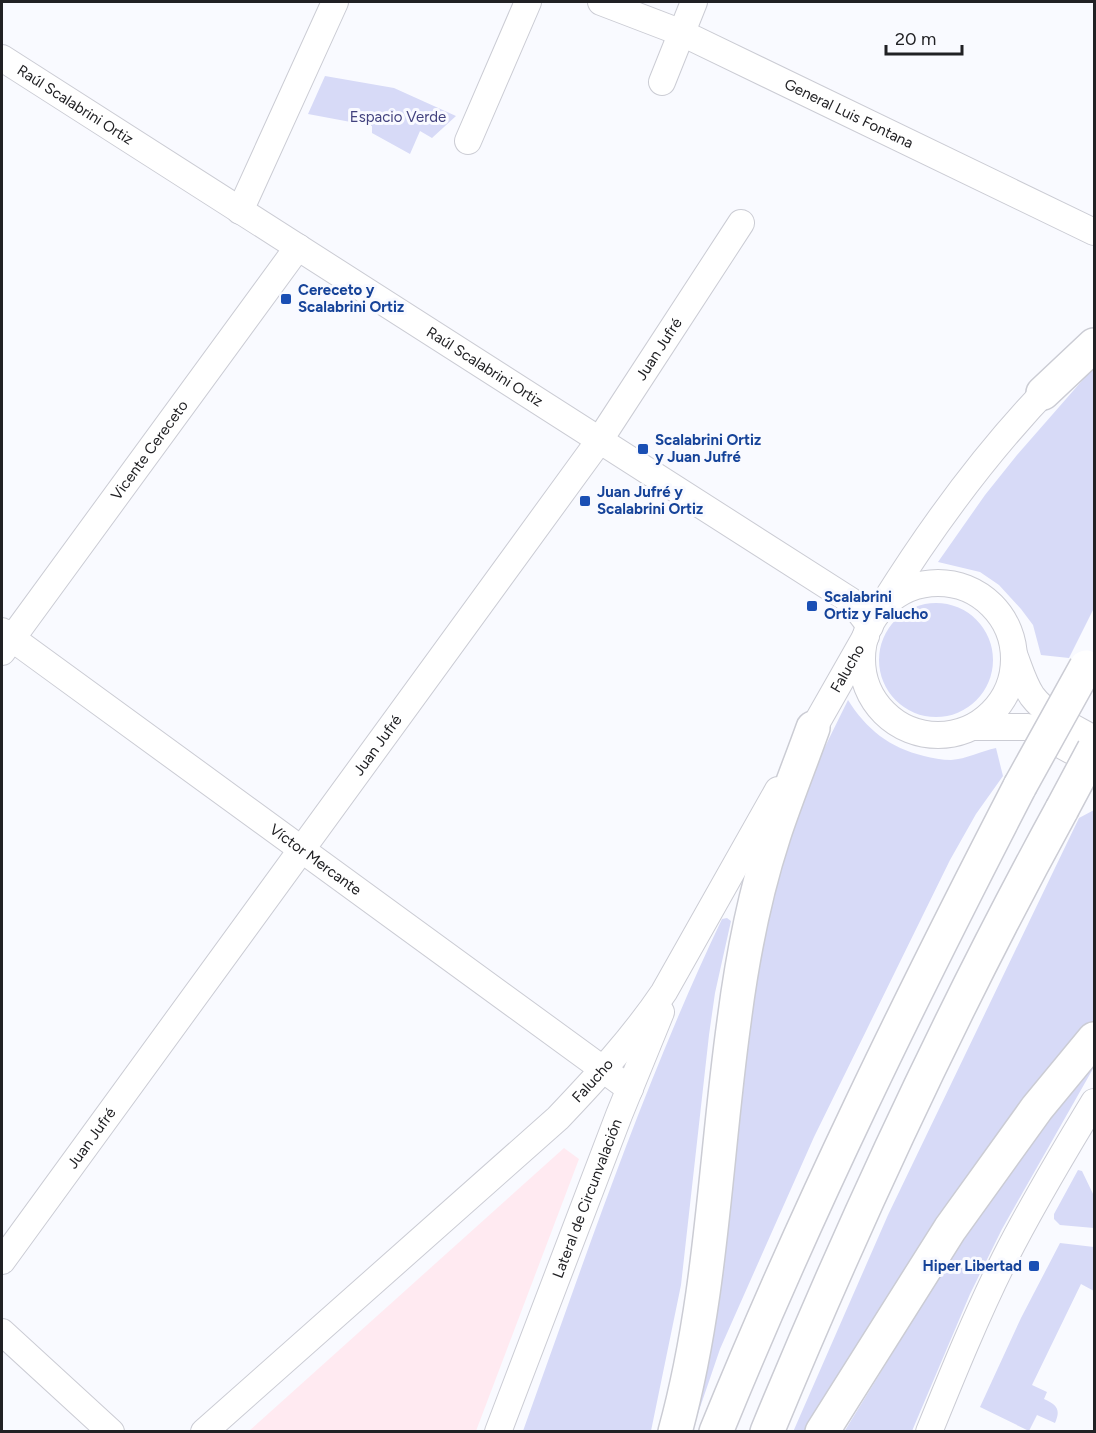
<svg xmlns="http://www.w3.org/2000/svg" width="1096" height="1433" font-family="Figtree,sans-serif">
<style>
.commercial{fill:#ffeaf1}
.green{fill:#d7daf7}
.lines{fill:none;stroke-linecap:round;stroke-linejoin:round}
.minor-casing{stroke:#cbccd4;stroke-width:28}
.highway-casing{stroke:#cbccd4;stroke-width:36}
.minor{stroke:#fff;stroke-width:26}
.highway{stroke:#fff;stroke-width:33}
.highway-bridge-casing{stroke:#cbccd4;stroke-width:36;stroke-linecap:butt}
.highway-bridge{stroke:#fff;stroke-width:33}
.transit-dot{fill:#1a4fb4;stroke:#f9faff;stroke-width:2}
.labels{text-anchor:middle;stroke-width:6;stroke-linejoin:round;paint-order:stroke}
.street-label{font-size:15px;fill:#212124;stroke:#f9faff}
.park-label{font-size:15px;fill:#42427e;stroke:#f9faff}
.transit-label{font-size:15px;font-weight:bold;fill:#164399;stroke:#f9faff;text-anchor:start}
</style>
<rect width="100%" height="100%" fill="#f9faff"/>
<path class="commercial" d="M 564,1148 L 579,1159 L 476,1431 L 249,1431 Z"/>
<path class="green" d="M 325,76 L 394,88 L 456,116 L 432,138 L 420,131 L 410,154 L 372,133 L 372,126 L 308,114 Z
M 1094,367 L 1094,608 L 1069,658 L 1041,655 L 1033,625 L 1021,609 L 999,585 L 980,572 L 938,562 L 985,495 L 1017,455 Z
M879 660a57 57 0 1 1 114 0a57 57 0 1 1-114 0Z
M 848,700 C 866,729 890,748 924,756 C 932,758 942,760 951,760 C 966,759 982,751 996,748 L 1003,776 L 976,814 L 950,860 L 814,1137 L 720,1349 L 692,1431 L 739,1042 L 776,863 L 818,761 Z
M 1094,810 L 1094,1022 L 1074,1044 L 806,1431 L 793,1432 L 888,1215 L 1079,818 Z
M 727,918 L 731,921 L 715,993 L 709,1035 L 681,1285 L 651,1431 L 523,1431 C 585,1259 643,1085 722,919 Z
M 1094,1055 L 1094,1067 L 1002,1229 L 970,1294 L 912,1431 L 844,1432 L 951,1258 L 1006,1174 Z
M 1078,1170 L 1082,1171 L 1094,1196 L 1094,1228 L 1060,1225 L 1054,1219 L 1054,1214 Z
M 1060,1243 L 1094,1247 L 1094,1291 L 1081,1284 L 1032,1385 L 1047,1392 L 1044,1399 C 1057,1405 1061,1409 1055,1423 L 1037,1415 L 1029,1431 L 980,1407 L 1021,1318 Z"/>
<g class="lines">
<defs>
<g id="minor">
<path id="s1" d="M 601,2 L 682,33 L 1094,232"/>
<path id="s2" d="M 2,58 L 851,601 L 870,626"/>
<path d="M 662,82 L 694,2"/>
<path d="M 468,141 L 528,2"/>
<path d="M 240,211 L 335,2"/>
<circle cx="938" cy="659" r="76"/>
<path d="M 884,603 C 934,523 989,448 1055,381"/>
<path id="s3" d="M 2,631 L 630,1089"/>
<path id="s4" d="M 2,652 L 298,247"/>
<path d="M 1015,657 C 1020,670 1024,684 1032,696 C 1047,716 1073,727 1094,739"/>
<path d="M 973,727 L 1028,727 L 1094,763"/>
<path id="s5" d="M 804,745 L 866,636"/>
<path id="s6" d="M 2,1261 L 599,441 L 741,223"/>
<path d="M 2,1332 L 111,1432"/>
<path id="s7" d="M 204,1432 L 558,1118 C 596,1078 633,1038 664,992 L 778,790"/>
<path id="s8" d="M 498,1432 L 619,1115 L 661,1012"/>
<path d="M 929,1432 C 953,1373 977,1314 1005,1258 C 1032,1205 1063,1153 1094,1102"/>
</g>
<path id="highway" d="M 1043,393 L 1094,345
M 675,1432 C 712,1298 715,1158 734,1022 C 742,959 754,896 774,835 C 786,799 800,764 813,728
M 716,1432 C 806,1211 911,997 1020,786
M 767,1432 C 855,1219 952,1010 1062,809
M 822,1432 L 950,1229 L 1037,1108 L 1094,1039"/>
</defs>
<use href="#minor" class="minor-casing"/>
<use href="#highway" class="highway-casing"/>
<use href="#minor" class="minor"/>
<use href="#highway" class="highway"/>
<defs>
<path id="highway-bridge" d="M 1020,786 L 1086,667
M 1062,809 L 1094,749"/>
</defs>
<use href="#highway-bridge" class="highway-bridge-casing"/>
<use href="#highway-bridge" class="highway-bridge"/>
</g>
<g class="transit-dot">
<rect x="280" y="293" width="12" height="12" rx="3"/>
<rect x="637" y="443" width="12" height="12" rx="3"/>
<rect x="579" y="495" width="12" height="12" rx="3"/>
<rect x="806" y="600" width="12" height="12" rx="3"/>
<rect x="1028" y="1260" width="12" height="12" rx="3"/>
</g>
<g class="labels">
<g class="street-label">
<text dy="5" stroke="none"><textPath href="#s2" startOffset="87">Raúl Scalabrini Ortiz</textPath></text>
<text dy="5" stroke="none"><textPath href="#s1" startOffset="272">General Luis Fontana</textPath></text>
<text dy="5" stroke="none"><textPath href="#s6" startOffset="1124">Juan Jufré</textPath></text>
<text dy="5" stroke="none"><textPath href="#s2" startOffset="573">Raúl Scalabrini Ortiz</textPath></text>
<text dy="5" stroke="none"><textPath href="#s4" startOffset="250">Vicente Cereceto</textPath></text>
<text dy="5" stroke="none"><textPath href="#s5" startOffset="88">Falucho</textPath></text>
<text dy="5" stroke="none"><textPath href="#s6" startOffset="638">Juan Jufré</textPath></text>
<text dy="5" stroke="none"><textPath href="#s3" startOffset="388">Víctor Mercante</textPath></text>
<text dy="5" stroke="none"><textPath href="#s7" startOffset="524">Falucho</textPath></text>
<text dy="5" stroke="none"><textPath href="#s6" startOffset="152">Juan Jufré</textPath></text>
<text dy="5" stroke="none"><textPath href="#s8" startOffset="250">Lateral de Circunvalación</textPath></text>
</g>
<g class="park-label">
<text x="398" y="122">Espacio Verde</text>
</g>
<g class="transit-label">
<text x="298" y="295">Cereceto y<tspan x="298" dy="17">Scalabrini Ortiz</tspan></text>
<text x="655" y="445">Scalabrini Ortiz<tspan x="655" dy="17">y Juan Jufré</tspan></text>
<text x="597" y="497">Juan Jufré y<tspan x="597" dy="17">Scalabrini Ortiz</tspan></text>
<text x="824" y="602">Scalabrini<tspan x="824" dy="17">Ortiz y Falucho</tspan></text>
<text x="1022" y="1271" text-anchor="end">Hiper Libertad</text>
</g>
</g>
<rect width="1096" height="1433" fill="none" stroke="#212124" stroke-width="6"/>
<path d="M886 45v9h76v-9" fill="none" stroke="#212124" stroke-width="3"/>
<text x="895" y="45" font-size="18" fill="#212124" stroke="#f9faff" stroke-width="4.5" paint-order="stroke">20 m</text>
</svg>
